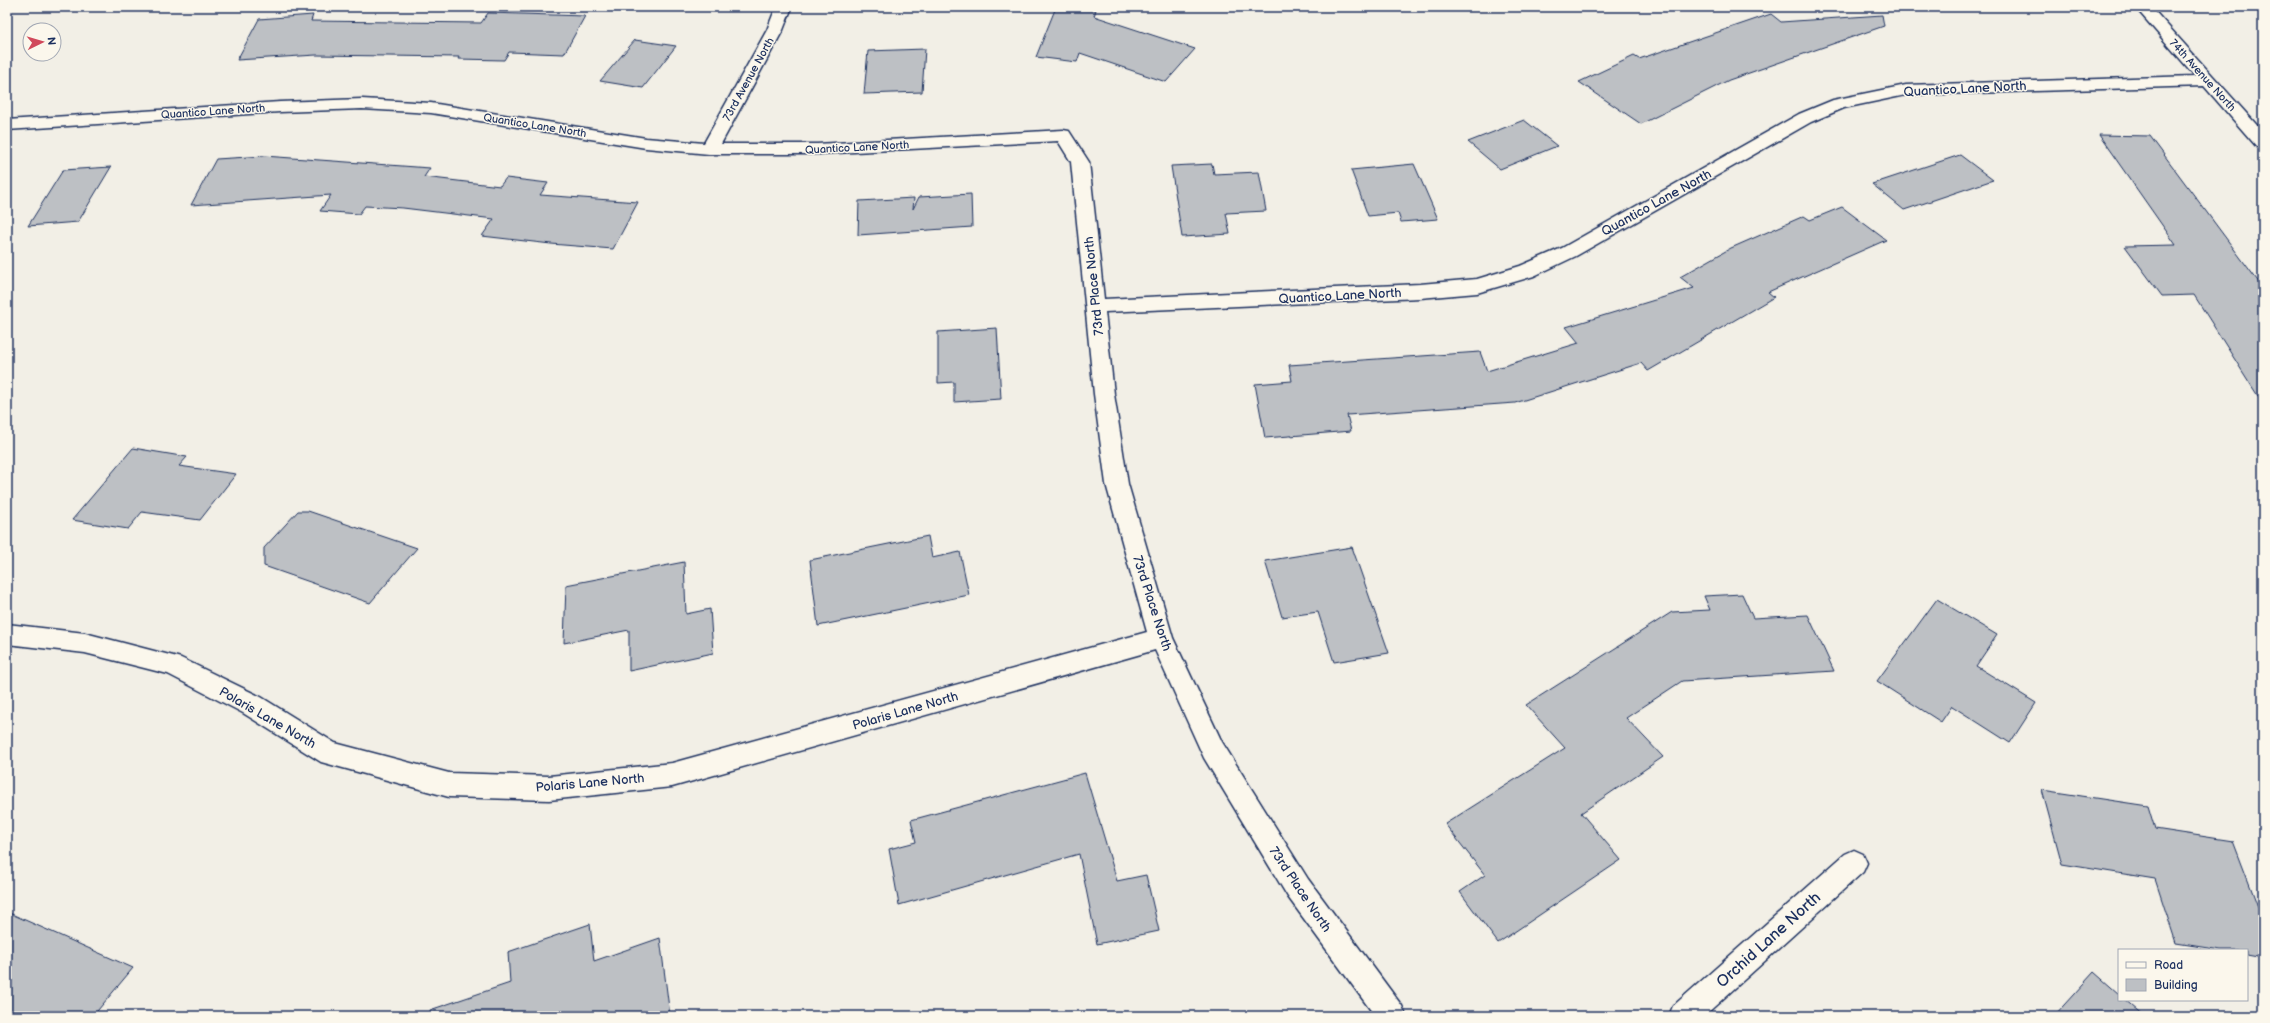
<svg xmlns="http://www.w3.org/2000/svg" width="2270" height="1023" font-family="'Balsamiq Sans',sans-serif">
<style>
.building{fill:#bdc0c4;stroke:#1b2f5e}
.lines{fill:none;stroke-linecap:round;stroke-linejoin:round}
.minor-casing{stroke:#1b2f5e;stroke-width:3}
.minor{fill:#fbf7ec;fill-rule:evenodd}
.labels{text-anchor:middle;stroke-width:3;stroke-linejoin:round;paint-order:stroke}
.far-street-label{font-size:11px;fill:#1b2f5e;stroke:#fbf7ec}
.street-label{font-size:13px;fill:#1b2f5e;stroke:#fbf7ec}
.near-street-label{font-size:16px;fill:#1b2f5e;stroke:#fbf7ec}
</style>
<rect width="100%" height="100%" fill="#f2efe6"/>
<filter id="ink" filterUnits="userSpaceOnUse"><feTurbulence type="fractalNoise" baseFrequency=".025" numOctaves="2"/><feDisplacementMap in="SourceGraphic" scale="8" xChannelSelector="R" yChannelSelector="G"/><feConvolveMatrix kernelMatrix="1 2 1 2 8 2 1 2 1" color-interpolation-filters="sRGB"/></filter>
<g filter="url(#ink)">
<path class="building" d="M 1056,7 L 1096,10 L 1094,16 L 1195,49 L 1166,82 L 1080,53 L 1077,62 L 1036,57 Z
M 488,13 L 585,16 L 564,54 L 509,52 L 504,60 L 458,59 L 459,57 L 316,55 L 237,60 L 259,19 L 313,15 L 311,21 L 481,23 Z
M 1771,14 L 1781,22 L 1882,15 L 1884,26 L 1729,80 L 1641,124 L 1579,82 L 1634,56 L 1639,59 Z
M 635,40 L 676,46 L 643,88 L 600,81 Z
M 925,49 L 922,92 L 864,94 L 868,51 Z
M 1524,120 L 1557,146 L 1500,169 L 1468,142 Z
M 2099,135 L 2150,136 L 2263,288 L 2263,404 L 2194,295 L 2162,296 L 2125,246 L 2176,245 Z
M 1960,155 L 1993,180 L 1904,210 L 1872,184 Z
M 264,156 L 430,168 L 424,177 L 500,186 L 506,178 L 548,183 L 540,195 L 638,202 L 613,249 L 551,244 L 482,236 L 494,219 L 403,208 L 365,206 L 359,214 L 320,211 L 331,195 L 191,205 L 216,159 Z
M 1212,164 L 1214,174 L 1259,172 L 1266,211 L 1226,213 L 1230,234 L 1182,237 L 1171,166 Z
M 1414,164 L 1438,219 L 1401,222 L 1398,213 L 1368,216 L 1351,170 Z
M 111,167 L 78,222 L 28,226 L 63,170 Z
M 971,194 L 972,227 L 858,235 L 859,201 L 914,198 L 913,209 L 919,197 Z
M 1842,207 L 1886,240 L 1768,292 L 1774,297 L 1648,371 L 1641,363 L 1515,403 L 1347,415 L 1351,431 L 1265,438 L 1255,384 L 1292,381 L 1289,365 L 1480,352 L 1487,371 L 1579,343 L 1566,327 L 1694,288 L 1680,277 L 1731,248 L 1804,216 L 1810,220 Z
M 997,328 L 1001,399 L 954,402 L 954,382 L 938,383 L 938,332 Z
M 133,448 L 187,457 L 179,466 L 236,474 L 200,520 L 142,512 L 128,529 L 72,520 Z
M 298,511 L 308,511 L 417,548 L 370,603 L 264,566 L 264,548 Z
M 928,536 L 932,558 L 960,552 L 969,595 L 818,626 L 810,560 Z
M 1352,547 L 1389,653 L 1334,662 L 1318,612 L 1282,617 L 1265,561 Z
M 684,562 L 686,614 L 710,609 L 713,653 L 629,671 L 629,630 L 564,643 L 566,585 Z
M 1742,594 L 1753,618 L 1808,615 L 1834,671 L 1682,681 L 1626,718 L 1663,757 L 1581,813 L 1621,860 L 1498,943 L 1460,892 L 1485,875 L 1445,824 L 1565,748 L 1526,705 L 1672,612 L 1710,610 L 1704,596 Z
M 1937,599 L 1997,635 L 1976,666 L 2036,703 L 2010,743 L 1952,706 L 1941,722 L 1877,681 Z
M 1085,773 L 1117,881 L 1146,875 L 1159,931 L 1097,944 L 1079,854 L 899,905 L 889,849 L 916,842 L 911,820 Z
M 2042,790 L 2148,806 L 2155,829 L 2233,841 L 2263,920 L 2263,957 L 2247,954 L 2247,950 L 2221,950 L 2176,943 L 2155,879 L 2062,864 Z
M 7,912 L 133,968 L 93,1016 L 7,1016 Z
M 590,924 L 594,961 L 660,938 L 670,1016 L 431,1016 L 430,1010 L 510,983 L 508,952 Z
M 2094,972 L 2119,994 L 2119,1000 L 2125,1000 L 2144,1016 L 2054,1016 Z"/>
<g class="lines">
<defs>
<path id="minor" d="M 776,7 L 792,7 L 783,30 L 721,144 L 817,144 L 1063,130 L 1069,131 L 1089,162 L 1104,299 L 1420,284 L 1477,279 L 1520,266 L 1562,248 L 1799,114 L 1833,100 L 1906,85 L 2195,76 L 2135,7 L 2151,7 L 2263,132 L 2263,148 L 2257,147 L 2204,86 L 1906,95 L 1844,108 L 1811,122 L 1576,256 L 1534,276 L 1477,293 L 1420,298 L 1105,312 L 1114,394 L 1128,484 L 1173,638 L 1222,742 L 1308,879 L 1402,1006 L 1406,1016 L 1375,1016 L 1288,897 L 1204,758 L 1155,650 L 672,787 L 549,800 L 449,797 L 321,762 L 243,713 L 168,674 L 85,653 L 7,644 L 7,624 L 85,633 L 181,658 L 261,697 L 335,743 L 449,773 L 549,776 L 672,763 L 1147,632 L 1106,484 L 1094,394 L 1071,162 L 1058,141 L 817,154 L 709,154 L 646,148 L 431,113 L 362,109 L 280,112 L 7,130 L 7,120 L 280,102 L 362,99 L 431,103 L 646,138 L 704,143 L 767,30 Z
M 1854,850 L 1863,854 L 1867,863 L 1863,872 L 1704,1016 L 1669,1016 L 1673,1006 L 1845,854 Z"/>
</defs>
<use href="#minor" class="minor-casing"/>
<use href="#minor" class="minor"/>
</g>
</g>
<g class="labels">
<g class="far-street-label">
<text transform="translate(2203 75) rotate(48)" y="4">74th Avenue North</text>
<text transform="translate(748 79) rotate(-61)" y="4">73rd Avenue North</text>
<text transform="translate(213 111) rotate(-4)" y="4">Quantico Lane North</text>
<text transform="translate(535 125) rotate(9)" y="4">Quantico Lane North</text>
<text transform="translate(857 147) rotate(-3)" y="4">Quantico Lane North</text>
</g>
<g class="street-label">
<text transform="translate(1965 88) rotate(-3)" y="5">Quantico Lane North</text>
<text transform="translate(1656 202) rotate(-29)" y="5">Quantico Lane North</text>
<text transform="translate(1093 286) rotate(-96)" y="5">73rd Place North</text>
<text transform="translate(1340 295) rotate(-3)" y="5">Quantico Lane North</text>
<text transform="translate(1153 603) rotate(72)" y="5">73rd Place North</text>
<text transform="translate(905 710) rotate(-16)" y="5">Polaris Lane North</text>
<text transform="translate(268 717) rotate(30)" y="5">Polaris Lane North</text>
<text transform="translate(590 782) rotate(-5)" y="5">Polaris Lane North</text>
<text transform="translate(1301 889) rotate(56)" y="5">73rd Place North</text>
</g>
<g class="near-street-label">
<text transform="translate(1768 939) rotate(-42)" y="6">Orchid Lane North</text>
</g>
</g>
<rect width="2270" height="1023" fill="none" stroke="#fbf7ec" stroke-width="24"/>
<rect x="12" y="12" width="2246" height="999" fill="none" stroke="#1b2f5e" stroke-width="1.5" filter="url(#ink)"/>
<rect x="2118" y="949" width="130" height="52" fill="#fbf7ec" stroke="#a1a7b3"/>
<rect x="2126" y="962" width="20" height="6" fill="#fbf7ec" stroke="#a1a7b3"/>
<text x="2154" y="969" font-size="12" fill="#1b2f5e">Road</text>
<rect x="2126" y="979" width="20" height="12" fill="#bdc0c4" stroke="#a1a7b3"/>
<text x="2154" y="989" font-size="12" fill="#1b2f5e">Building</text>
<g transform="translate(42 42) rotate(85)"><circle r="19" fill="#fbf7ec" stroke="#a1a7b3"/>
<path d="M0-3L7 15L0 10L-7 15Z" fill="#d1495b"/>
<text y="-6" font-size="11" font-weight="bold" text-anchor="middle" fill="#1b2f5e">N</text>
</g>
</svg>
